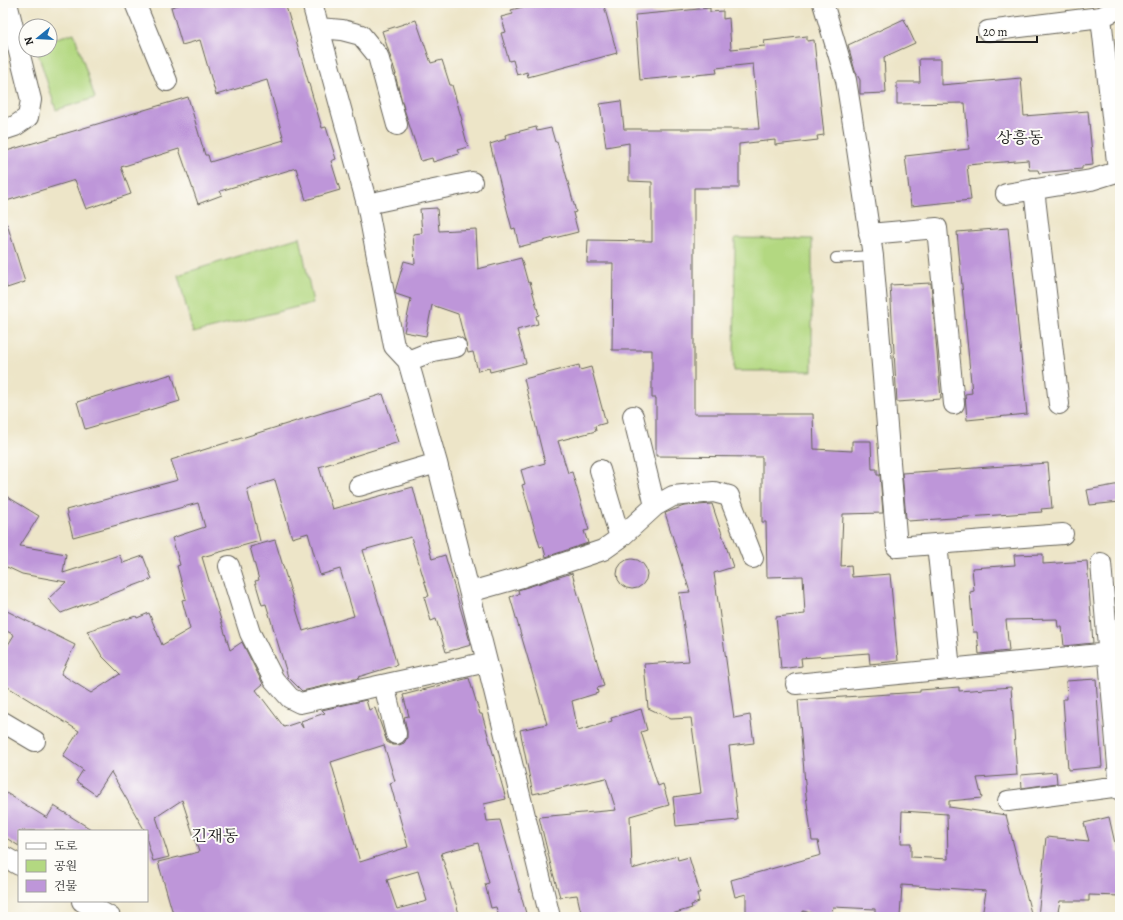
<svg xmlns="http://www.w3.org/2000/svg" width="1123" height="920" font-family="Alegreya,'Noto Serif KR',serif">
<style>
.green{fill:#b3d881;stroke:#687a4e}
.building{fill:#be96d9;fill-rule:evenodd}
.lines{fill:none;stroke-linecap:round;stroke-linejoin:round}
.lane-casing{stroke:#656258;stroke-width:12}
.street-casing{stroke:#656258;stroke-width:22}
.lane{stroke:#fff;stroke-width:10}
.street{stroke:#fff;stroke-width:20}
.labels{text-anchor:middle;stroke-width:4;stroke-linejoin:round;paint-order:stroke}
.quarter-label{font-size:16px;fill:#1c1c1c;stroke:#fdfcf7}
</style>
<rect width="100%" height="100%" fill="#fdfcf7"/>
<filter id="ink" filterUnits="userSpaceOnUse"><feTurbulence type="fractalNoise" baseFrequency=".025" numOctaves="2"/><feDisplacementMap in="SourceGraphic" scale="8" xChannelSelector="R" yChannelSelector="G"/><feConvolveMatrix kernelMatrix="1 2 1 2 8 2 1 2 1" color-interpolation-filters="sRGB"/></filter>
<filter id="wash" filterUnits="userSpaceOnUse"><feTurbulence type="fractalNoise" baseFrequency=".012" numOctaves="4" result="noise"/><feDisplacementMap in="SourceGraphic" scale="16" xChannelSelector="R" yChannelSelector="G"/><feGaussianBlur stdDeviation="0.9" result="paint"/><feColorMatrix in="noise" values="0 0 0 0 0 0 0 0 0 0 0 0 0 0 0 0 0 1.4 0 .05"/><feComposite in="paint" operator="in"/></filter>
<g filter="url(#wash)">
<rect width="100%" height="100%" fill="#ede5c8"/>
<path class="green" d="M 74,33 L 95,98 L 56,110 L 37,50 L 50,50 L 50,40 Z
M 300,237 L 313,303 L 193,333 L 178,275 Z
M 735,238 L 812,239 L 812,371 L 734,371 Z"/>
<g id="blocks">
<path class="building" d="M 186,3 L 285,3 L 322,128 L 326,127 L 336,159 L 331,161 L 340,190 L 306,200 L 296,168 L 220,191 L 222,195 L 198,204 L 179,149 L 121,167 L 131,194 L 86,209 L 75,180 L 3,202 L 3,152 L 188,97 L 205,155 L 208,155 L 210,162 L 284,140 L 267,80 L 216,95 L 200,40 L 182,45 L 171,7 Z
M 538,3 L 599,3 L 600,7 L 604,6 L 617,53 L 528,77 L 527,72 L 517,75 L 513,60 L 509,61 L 501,33 L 506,32 L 501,17 L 513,14 L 511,10 Z
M 710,8 L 710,12 L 723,11 L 723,19 L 729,18 L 731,49 L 765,46 L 764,41 L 807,36 L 807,41 L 814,40 L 824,135 L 817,136 L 818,140 L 775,145 L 775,140 L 739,144 L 739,188 L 694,188 L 694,414 L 813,414 L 814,449 L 852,451 L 852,441 L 871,441 L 872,469 L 877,469 L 877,475 L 880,475 L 883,513 L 843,514 L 841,566 L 851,565 L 852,577 L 890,574 L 898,661 L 870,664 L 869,653 L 801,658 L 802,666 L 781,669 L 776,617 L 805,614 L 803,576 L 767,577 L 766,522 L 762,522 L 762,457 L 656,456 L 656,398 L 652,398 L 652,350 L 612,350 L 613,263 L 587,263 L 588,240 L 652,241 L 652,182 L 629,181 L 629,143 L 606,147 L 600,104 L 621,101 L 624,129 L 759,129 L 753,64 L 716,68 L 717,73 L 640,80 L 635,15 Z
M 904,19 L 915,43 L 884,57 L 886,93 L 860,94 L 860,80 L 855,71 L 848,45 Z
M 416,20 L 431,63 L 442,60 L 450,85 L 452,85 L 462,120 L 461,121 L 468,147 L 457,150 L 459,154 L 433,162 L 432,158 L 421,161 L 404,109 L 395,75 L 396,74 L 382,31 Z
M 919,59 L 941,59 L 941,85 L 1021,78 L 1024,116 L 1088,111 L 1093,165 L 1082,166 L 1082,169 L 1039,173 L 1038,170 L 1029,170 L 1028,160 L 967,165 L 971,200 L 911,206 L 905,156 L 969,149 L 965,103 L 897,104 L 897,82 L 920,82 Z
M 536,127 L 537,131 L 551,128 L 555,142 L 557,141 L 576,212 L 573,213 L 578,232 L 519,247 L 515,228 L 512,229 L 490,144 L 506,139 L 505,135 Z
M 437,208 L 439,231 L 476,229 L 478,269 L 521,258 L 528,283 L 530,282 L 539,315 L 536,316 L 538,324 L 517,330 L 526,363 L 490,372 L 489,368 L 478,371 L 473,352 L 468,353 L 458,314 L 432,305 L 426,336 L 404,332 L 411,299 L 396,294 L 395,292 L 404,261 L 415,264 L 413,234 L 422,233 L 420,209 Z
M 3,224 L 7,224 L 25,282 L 7,288 L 3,275 Z
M 1008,228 L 1027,414 L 967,420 L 965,394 L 972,393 L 957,232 Z
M 931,283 L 941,399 L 897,402 L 890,285 Z
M 579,365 L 580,370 L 591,367 L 606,423 L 595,426 L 596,431 L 558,441 L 568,473 L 572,472 L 589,530 L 584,531 L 588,543 L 546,557 L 543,546 L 540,547 L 522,485 L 525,484 L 521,470 L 545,463 L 524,379 Z
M 172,374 L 180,401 L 85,429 L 77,402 Z
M 383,394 L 399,442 L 319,467 L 332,509 L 413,487 L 432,559 L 445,555 L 471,645 L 446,652 L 436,619 L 431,621 L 424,597 L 429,596 L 411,537 L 363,550 L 397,665 L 358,677 L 359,678 L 302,691 L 288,677 L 266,604 L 262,605 L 255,581 L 259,580 L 250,547 L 275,540 L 303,631 L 354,616 L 340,569 L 320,575 L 308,533 L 292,538 L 275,480 L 247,489 L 260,541 L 202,557 L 230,650 L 242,642 L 263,684 L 256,690 L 284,727 L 299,722 L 303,728 L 301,721 L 325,713 L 322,710 L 366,700 L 369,710 L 375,708 L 387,742 L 393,745 L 399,745 L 404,743 L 407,738 L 407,731 L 404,717 L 409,716 L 403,695 L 469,678 L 480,714 L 482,714 L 506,799 L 484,804 L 487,821 L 500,820 L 527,917 L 499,917 L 496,907 L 491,908 L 485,884 L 489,883 L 478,843 L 441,853 L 460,917 L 174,917 L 158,862 L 199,852 L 182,800 L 156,817 L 169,857 L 153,861 L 147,841 L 147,831 L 145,831 L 111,772 L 96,795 L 76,781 L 83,770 L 63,756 L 79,731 L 3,684 L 3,653 L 14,635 L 3,629 L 3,609 L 75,645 L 61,674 L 91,693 L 120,674 L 102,656 L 87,631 L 136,616 L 137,618 L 149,613 L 162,645 L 190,629 L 182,600 L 186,599 L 177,566 L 180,565 L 172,538 L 205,527 L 198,503 L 73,537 L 66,510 L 178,480 L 171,460 ZM 384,745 L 395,781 L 390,783 L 408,847 L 360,862 L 331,762 ZM 418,871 L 427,901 L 397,909 L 387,880 Z
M 1048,463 L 1052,508 L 1041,509 L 1042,512 L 908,521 L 907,518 L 906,518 L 902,473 Z
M 1120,484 L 1120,502 L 1090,505 L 1087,490 Z
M 3,494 L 39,516 L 20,546 L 66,554 L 63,573 L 119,555 L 123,563 L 143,556 L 152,579 L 61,613 L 48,599 L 66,582 L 22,574 L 7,567 L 3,573 Z
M 712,504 L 733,567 L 714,573 L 734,718 L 750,715 L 754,743 L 729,746 L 738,820 L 676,826 L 673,797 L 701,793 L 691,718 L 671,719 L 648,708 L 644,664 L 689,661 L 679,593 L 690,592 L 665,513 L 684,506 Z
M 1043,554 L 1043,564 L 1087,561 L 1093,643 L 1064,646 L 1062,627 L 1058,627 L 1057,619 L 1006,620 L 1009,651 L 979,654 L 977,632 L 973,632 L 970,592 L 974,591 L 972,568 L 1015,565 L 1014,555 Z
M617 574a15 15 0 1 1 30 0a15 15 0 1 1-30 0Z
M 572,573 L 604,686 L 597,688 L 598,693 L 572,701 L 578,731 L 612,721 L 611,718 L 641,709 L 647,730 L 641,732 L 658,786 L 663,784 L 669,805 L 630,816 L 632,869 L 677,856 L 678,860 L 689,857 L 700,893 L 697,893 L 699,902 L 691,905 L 692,908 L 662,917 L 582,917 L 577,895 L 560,897 L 552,870 L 539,817 L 616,810 L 606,778 L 533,794 L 520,730 L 547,724 L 510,597 L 519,594 L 518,590 Z
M 1096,679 L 1102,767 L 1068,770 L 1063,699 L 1067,699 L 1066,681 Z
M 959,687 L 959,691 L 1011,687 L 1017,775 L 977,778 L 982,798 L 949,801 L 949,807 L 1006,815 L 1032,917 L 982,917 L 986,891 L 902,885 L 900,917 L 875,917 L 875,909 L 833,907 L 831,917 L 826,917 L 803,911 L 803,917 L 746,917 L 746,894 L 735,897 L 731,880 L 821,855 L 818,841 L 812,841 L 806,795 L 798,700 L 920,692 L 920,690 ZM 902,811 L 947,814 L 948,859 L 911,857 L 911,843 L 901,843 Z
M 1056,772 L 1057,783 L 1022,788 L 1021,775 Z
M 3,791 L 47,818 L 54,806 L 94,831 L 19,831 L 19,846 L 3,836 Z
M 1109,817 L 1117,852 L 1120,853 L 1120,896 L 1089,895 L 1089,901 L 1060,901 L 1057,917 L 1038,917 L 1046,837 L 1089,841 L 1084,823 Z"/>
</g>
</g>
<g filter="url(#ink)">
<use href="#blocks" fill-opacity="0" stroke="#656258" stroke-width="1"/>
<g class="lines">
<defs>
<path id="lane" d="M 836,258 L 873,256"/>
<path id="street" d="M 135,3 L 167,81
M 312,3 L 367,204 L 394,346 L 408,361 L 437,463 L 487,662 L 550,917
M 823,3 L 846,80 L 857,149 L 873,256 L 897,547 L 1063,534
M 1101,17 L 1118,171
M 319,28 L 342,30 L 361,35 L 378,56 L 397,125
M 988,31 L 1101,17 L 1120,8
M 3,130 L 15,126 L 28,117 L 31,100 L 7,3
M 1034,189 L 1059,404
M 1006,194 L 1091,180 L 1120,171
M 367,204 L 472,182
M 869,234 L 937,228 L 954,404
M 408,361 L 433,351 L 456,347
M 633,416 L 655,506
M 600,470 L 620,538
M 359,486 L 437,463
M 937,544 L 950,669
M 1101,563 L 1120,790
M 229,566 L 250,633 L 274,680 L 290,698 L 300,703 L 487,662
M 470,592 L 519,578 L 603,550 L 620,538 L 655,506 L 673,496 L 714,492 L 729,496 L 753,558
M 796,684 L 1120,652
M 384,685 L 396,734
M 3,722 L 35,741
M 1008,801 L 1120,786
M 3,856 L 19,865
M 82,901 L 110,917"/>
</defs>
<use href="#lane" class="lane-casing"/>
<use href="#street" class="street-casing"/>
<use href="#lane" class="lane"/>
<use href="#street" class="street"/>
</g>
</g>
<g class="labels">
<g class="quarter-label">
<text x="1020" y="143">상흥동</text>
<text x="215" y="841">긴재동</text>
</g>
</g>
<rect width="1123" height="920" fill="none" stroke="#fdfcf7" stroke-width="16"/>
<rect x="18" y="830" width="130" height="72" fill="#fdfcf7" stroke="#a3a29f"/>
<rect x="26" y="843" width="20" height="6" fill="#ffffff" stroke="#a3a29f"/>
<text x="54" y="850" font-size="12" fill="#1c1c1c">도로</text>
<rect x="26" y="860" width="20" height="12" fill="#b3d881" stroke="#a3a29f"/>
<text x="54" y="870" font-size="12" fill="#1c1c1c">공원</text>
<rect x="26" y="880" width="20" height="12" fill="#be96d9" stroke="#a3a29f"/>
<text x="54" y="890" font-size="12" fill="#1c1c1c">건물</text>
<g transform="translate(38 38) rotate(252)"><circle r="19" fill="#fdfcf7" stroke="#a3a29f"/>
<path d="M0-3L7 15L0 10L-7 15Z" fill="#1f6fb2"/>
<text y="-6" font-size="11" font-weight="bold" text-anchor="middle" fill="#1c1c1c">N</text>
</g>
<path d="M977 36v6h60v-6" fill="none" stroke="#1c1c1c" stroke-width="2"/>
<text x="983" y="36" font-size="12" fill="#1c1c1c" stroke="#fdfcf7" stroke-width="3" paint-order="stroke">20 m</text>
</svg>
